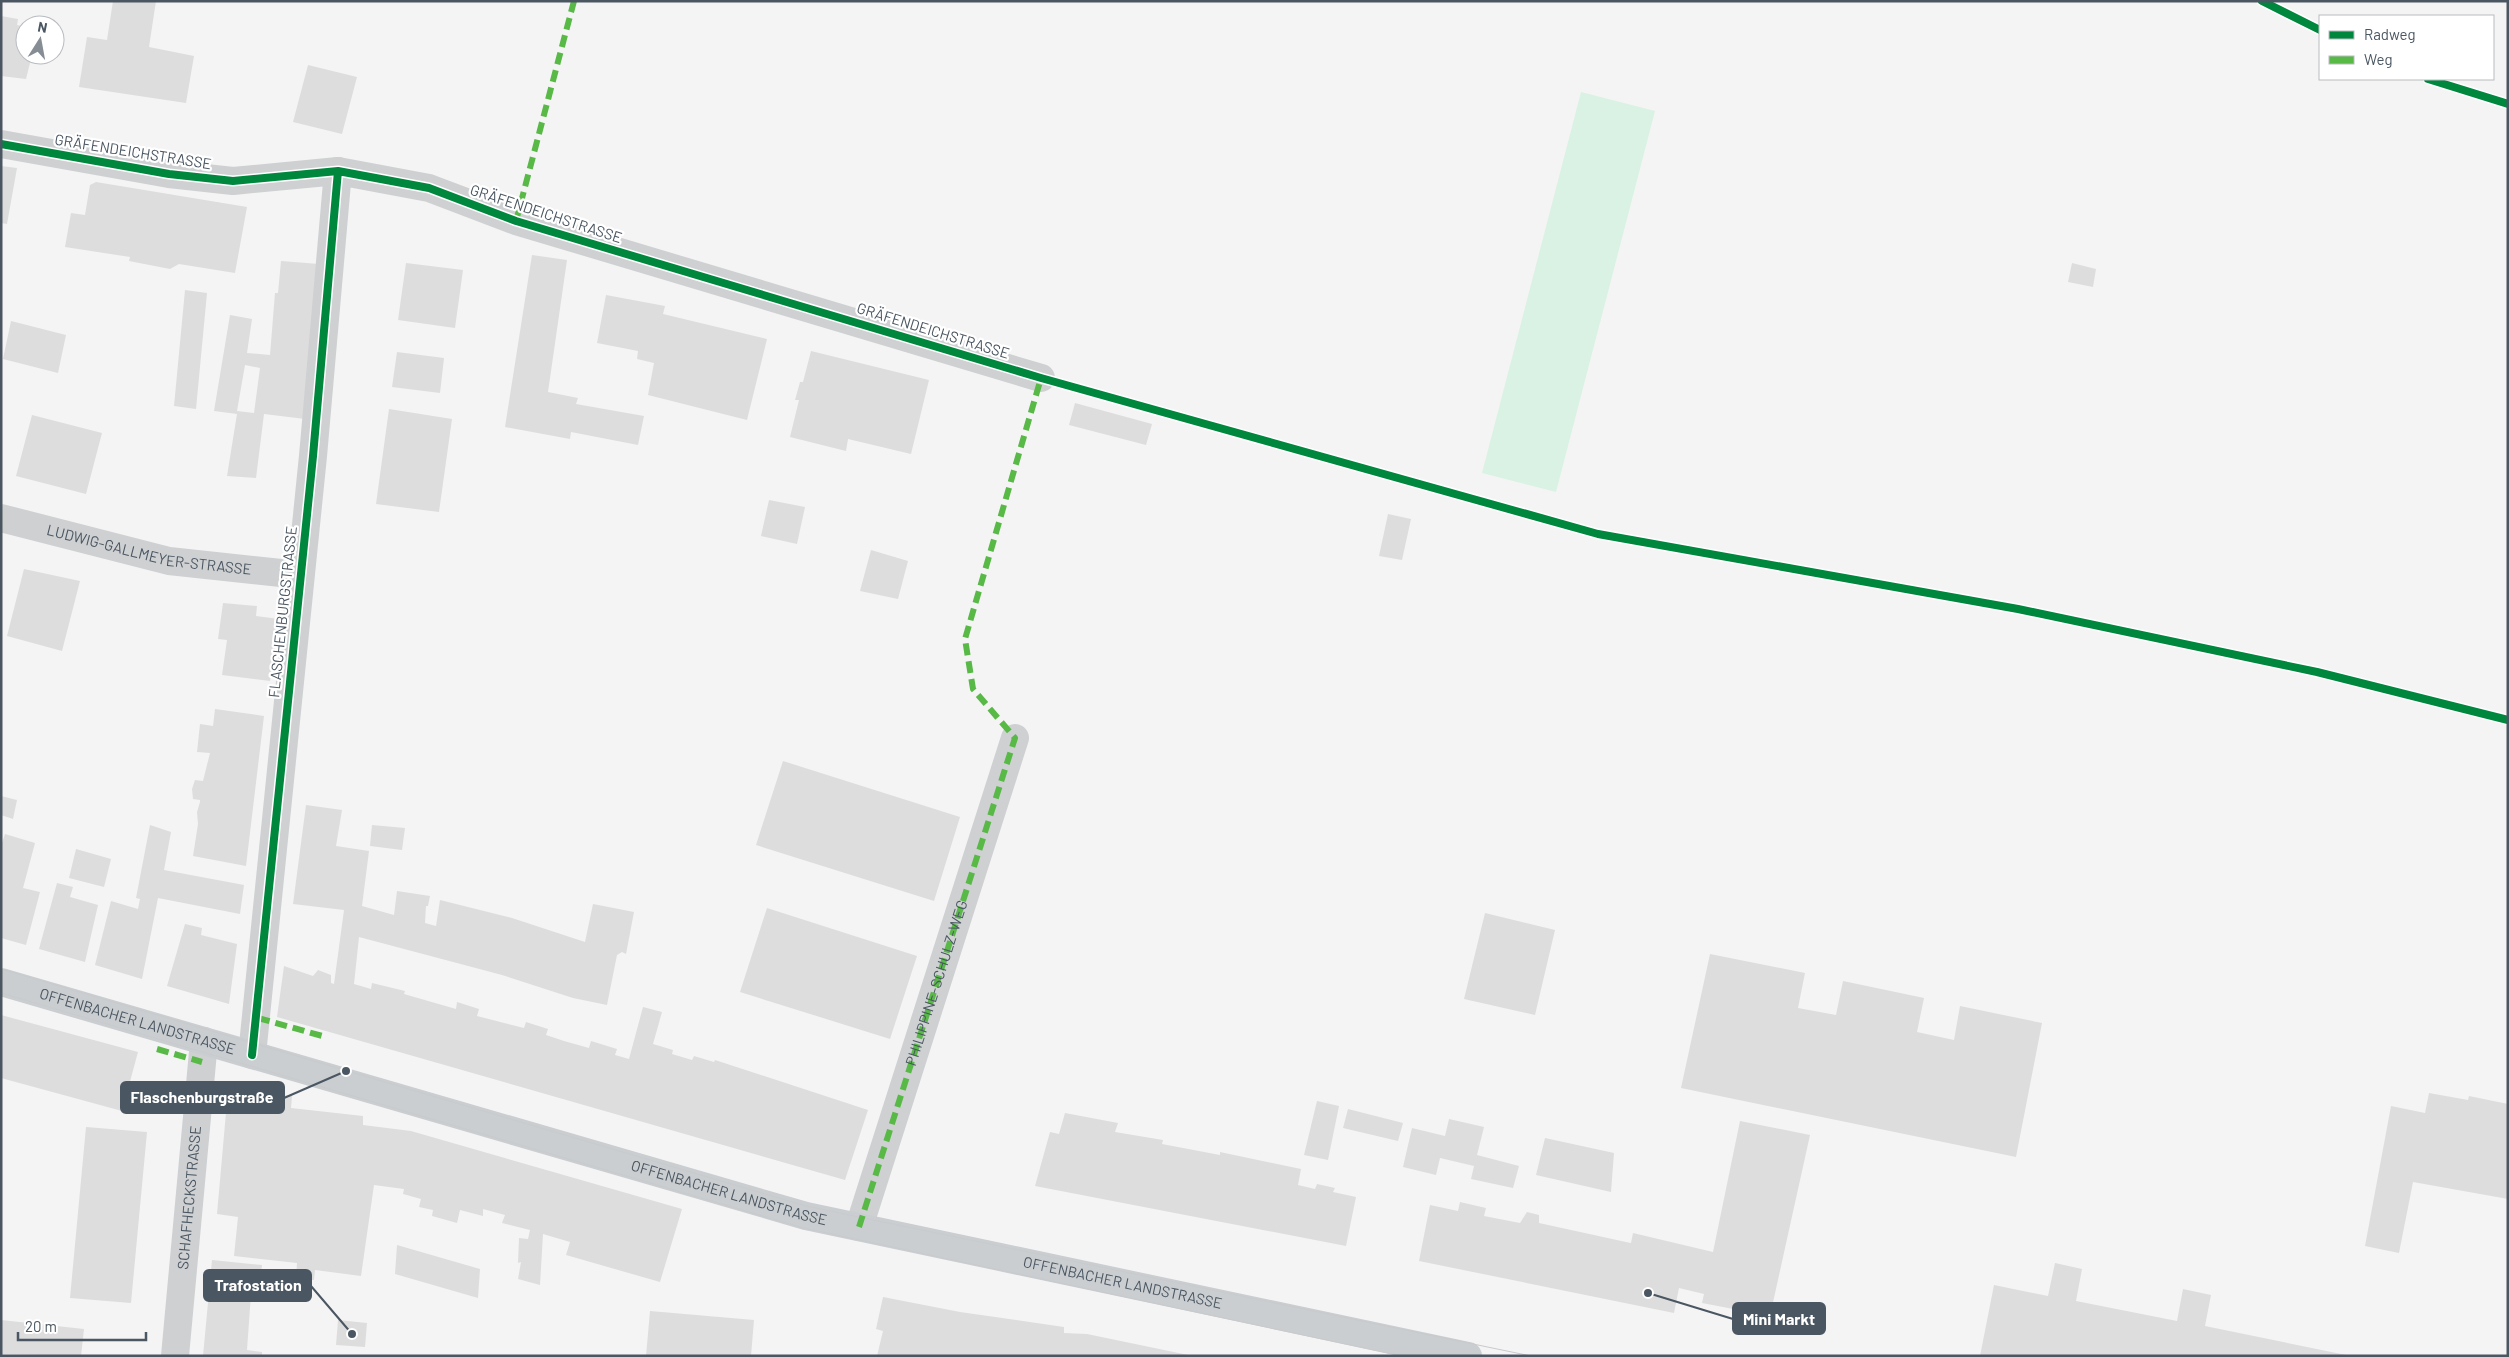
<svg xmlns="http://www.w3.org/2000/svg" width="2509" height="1357" font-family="Barlow,sans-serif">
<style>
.green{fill:#d9f2e3}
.building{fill:#ddddde;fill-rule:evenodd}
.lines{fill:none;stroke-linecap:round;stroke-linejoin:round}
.minor{stroke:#ced0d2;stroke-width:28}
.major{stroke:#caced1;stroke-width:28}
.tram{stroke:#c9cacc;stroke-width:1}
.quiet{stroke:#58b947;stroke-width:6;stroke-dasharray:12 6;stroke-linecap:butt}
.cycleway-casing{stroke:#fff;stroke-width:11}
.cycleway{stroke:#00873e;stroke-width:8}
.labels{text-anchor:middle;stroke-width:4.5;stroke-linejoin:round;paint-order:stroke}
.street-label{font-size:15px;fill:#4a5661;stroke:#fff}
.leader{fill:none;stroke:#4a5661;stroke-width:2}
.callout-dot{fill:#4a5661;stroke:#fff;stroke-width:2}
.callout{fill:#4a5661;stroke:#4a5661;stroke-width:2}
.callout-label{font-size:16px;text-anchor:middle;font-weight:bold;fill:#fff}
</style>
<rect width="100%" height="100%" fill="#f4f4f4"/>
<path class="green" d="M 1581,92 L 1655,111 L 1556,492 L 1482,473 Z"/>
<path class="building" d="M 113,1 L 156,1 L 149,47 L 194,56 L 186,103 L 79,87 L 87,37 L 107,40 Z
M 1,16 L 18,19 L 17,25 L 25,27 L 25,55 L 32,55 L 26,79 L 1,76 Z
M 308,65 L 357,77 L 342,134 L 293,122 Z
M 1,166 L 17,168 L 7,224 L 1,223 Z
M 96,182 L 247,207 L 235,273 L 179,264 L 170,269 L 129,261 L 130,257 L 65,247 L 71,213 L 85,215 L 90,185 Z
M 532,255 L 567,260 L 548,392 L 578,398 L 576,404 L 644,416 L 638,445 L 571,432 L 570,439 L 505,427 Z
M 281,261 L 319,264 L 305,419 L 264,414 L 256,478 L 227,476 L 237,414 L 214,411 L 230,315 L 252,319 L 247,353 L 270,355 L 275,293 L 278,293 ZM 245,365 L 260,368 L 254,413 L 237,411 Z
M 406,263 L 463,270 L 455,328 L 398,320 Z
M 2072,263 L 2096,269 L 2093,287 L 2068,282 Z
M 185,290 L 207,293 L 196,409 L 174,406 Z
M 606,295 L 665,306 L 663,314 L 767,339 L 747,420 L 648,395 L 654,363 L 637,359 L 638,351 L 597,343 Z
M 11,321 L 66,335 L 58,373 L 3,359 Z
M 811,351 L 929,380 L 911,454 L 848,439 L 846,451 L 790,437 L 799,400 L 795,400 L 800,382 L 803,382 Z
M 397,352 L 444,358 L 440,393 L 392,387 Z
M 1075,403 L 1152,424 L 1146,445 L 1069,425 Z
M 389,409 L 452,419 L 439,512 L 376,504 Z
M 32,415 L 102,433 L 86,494 L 16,476 Z
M 769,500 L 805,507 L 797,544 L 761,536 Z
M 1388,514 L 1411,519 L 1402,560 L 1379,556 Z
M 871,550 L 908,561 L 898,599 L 860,591 Z
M 24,569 L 80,581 L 62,651 L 7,636 Z
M 223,603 L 257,606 L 256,616 L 279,619 L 270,681 L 222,675 L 227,640 L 218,639 Z
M 215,709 L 264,716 L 246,866 L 193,856 L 198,824 L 197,812 L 200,802 L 200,800 L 193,799 L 192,789 L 195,780 L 203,781 L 210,753 L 197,752 L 200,724 L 213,726 Z
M 783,761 L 960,817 L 934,901 L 756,845 Z
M 1,796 L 17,800 L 13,819 L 1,815 Z
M 306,805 L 342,810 L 336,846 L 369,851 L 362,906 L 394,915 L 397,891 L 430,896 L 428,906 L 426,906 L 425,923 L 436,926 L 440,900 L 512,918 L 585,942 L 593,904 L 634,912 L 626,954 L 622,952 L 617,955 L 607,1005 L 573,998 L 502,975 L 359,937 L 354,984 L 371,989 L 372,983 L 405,991 L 404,994 L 456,1009 L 457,1002 L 479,1009 L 477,1016 L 524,1028 L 526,1022 L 548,1029 L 546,1035 L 564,1041 L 589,1048 L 591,1041 L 617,1049 L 615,1055 L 629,1059 L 643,1007 L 662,1012 L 653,1044 L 673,1050 L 672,1054 L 692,1060 L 694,1056 L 714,1062 L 715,1060 L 868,1110 L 845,1180 L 277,1017 L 284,966 L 313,976 L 318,970 L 331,975 L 331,983 L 334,984 L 344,910 L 293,904 Z
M 150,825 L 171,832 L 164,870 L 244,885 L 240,914 L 158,898 L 142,979 L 95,965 L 111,901 L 138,909 L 140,899 L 136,898 Z
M 372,825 L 405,828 L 402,850 L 370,846 Z
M 5,834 L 35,843 L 23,888 L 40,892 L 26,945 L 1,938 L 1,846 Z
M 76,849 L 111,859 L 104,887 L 69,878 Z
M 57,883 L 73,887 L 70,897 L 98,905 L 85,962 L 39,949 Z
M 767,908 L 917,956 L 890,1039 L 740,992 Z
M 1485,913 L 1555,930 L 1535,1015 L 1464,999 Z
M 185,924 L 202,928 L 201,935 L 237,944 L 229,1004 L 167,986 Z
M 1710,954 L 1805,973 L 1798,1008 L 1836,1015 L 1843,981 L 1924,998 L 1917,1032 L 1954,1040 L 1960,1006 L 2042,1023 L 2016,1157 L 1681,1088 Z
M 1,1015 L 138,1052 L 122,1111 L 1,1078 Z
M 228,1090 L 292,1096 L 291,1108 L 363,1116 L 363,1125 L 411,1131 L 682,1209 L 660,1282 L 566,1255 L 570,1242 L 543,1234 L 540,1285 L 518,1279 L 521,1262 L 518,1263 L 519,1238 L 528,1239 L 530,1230 L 502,1223 L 505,1215 L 483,1209 L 483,1216 L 460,1210 L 457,1223 L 432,1216 L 433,1210 L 419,1207 L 421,1199 L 403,1194 L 404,1189 L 374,1185 L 361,1276 L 315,1270 L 314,1280 L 296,1278 L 297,1263 L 234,1256 L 238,1217 L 217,1214 Z
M 2429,1093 L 2468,1100 L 2469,1096 L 2508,1104 L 2508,1199 L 2413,1182 L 2399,1253 L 2365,1246 L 2391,1106 L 2425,1113 Z
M 1317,1101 L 1339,1106 L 1328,1160 L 1304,1155 Z
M 1348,1109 L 1403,1123 L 1398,1141 L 1343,1128 Z
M 1065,1113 L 1118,1123 L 1115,1132 L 1163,1140 L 1162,1144 L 1220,1155 L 1220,1152 L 1301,1169 L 1298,1185 L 1315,1189 L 1317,1184 L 1335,1188 L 1333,1192 L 1356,1197 L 1346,1246 L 1035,1186 L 1050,1132 L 1059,1134 Z
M 1449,1119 L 1484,1127 L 1477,1155 L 1519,1166 L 1513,1188 L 1471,1179 L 1474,1166 L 1440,1158 L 1436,1175 L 1403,1167 L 1412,1128 L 1445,1136 Z
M 1740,1121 L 1810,1135 L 1770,1316 L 1702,1303 L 1704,1294 L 1679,1288 L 1674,1313 L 1419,1261 L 1430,1205 L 1458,1211 L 1460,1202 L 1486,1208 L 1484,1216 L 1520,1223 L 1527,1212 L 1539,1215 L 1539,1223 L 1626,1242 L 1631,1243 L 1633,1233 L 1713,1252 Z
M 86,1127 L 147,1132 L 131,1303 L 70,1298 Z
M 1545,1138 L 1614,1153 L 1611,1192 L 1536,1175 Z
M 397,1245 L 480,1269 L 478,1298 L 395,1274 Z
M 212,1260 L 262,1265 L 260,1281 L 252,1280 L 247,1350 L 262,1352 L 262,1356 L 203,1356 Z
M 2055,1263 L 2082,1269 L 2076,1301 L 2177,1321 L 2183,1289 L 2211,1295 L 2205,1326 L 2351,1356 L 1980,1356 L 1994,1285 L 2048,1296 Z
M 883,1297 L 960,1312 L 1064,1327 L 1064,1333 L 1087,1334 L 1193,1356 L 877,1356 L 883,1331 L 876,1329 Z
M 650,1311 L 754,1320 L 751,1356 L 646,1356 Z
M 1,1320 L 84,1329 L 81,1356 L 1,1354 Z
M 338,1320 L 367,1323 L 365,1347 L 336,1345 Z"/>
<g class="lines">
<g class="minor">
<path d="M 1,144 L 169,174 L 233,181 L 338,171 L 429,188 L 516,221 L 1041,378"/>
<path id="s1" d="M 1,518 L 169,561 L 300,575"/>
<path d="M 252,1055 L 313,456 L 338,171"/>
<path d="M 859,1227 L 1015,738"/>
<path id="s2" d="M 175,1356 L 204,1041"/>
</g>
<path class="major" id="s3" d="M 1,982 L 806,1216 L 1468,1356"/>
<path class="tram" d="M 1,969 L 806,1206 L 1531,1356
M 1,993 L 804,1228 L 1401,1356"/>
<g class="quiet">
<path d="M 516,221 L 574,1"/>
<path d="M 258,1018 L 326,1037"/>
<path d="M 157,1049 L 202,1062"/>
<path id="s4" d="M 859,1227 L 1015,738 L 973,689 L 965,639 L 1041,378 L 1043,378"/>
</g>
<defs>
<path id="cycleway" d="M 2262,1 L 2320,30
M 2428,79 L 2508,104
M 1,144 L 169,174 L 233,181 L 338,171 L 429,188 L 516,221 L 1041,378 L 1598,534 L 2018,609 L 2317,672 L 2508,720
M 252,1055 L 313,456 L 338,171"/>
</defs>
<use href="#cycleway" class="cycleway-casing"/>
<use href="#cycleway" class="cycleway"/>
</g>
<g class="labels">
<g class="street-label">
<text transform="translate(133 152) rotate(9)" y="5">GRÄFENDEICHSTRASSE</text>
<text transform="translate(546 214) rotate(18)" y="5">GRÄFENDEICHSTRASSE</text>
<text transform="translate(933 331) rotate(17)" y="5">GRÄFENDEICHSTRASSE</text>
<text dy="5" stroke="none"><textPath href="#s1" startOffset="152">LUDWIG-GALLMEYER-STRASSE</textPath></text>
<text transform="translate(283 612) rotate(-84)" y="5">FLASCHENBURGSTRASSE</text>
<text dy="5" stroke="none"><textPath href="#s4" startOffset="256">PHILIPPINE-SCHULZ-WEG</textPath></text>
<text dy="5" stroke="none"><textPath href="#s3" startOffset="142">OFFENBACHER LANDSTRASSE</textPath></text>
<text dy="5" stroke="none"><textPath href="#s3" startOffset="758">OFFENBACHER LANDSTRASSE</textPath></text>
<text dy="5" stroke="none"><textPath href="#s2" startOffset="159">SCHAFHECKSTRASSE</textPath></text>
<text dy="5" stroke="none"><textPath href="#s3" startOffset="1162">OFFENBACHER LANDSTRASSE</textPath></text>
</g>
</g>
<path class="leader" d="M346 1071L284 1098M352 1334L311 1286M1648 1293L1733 1319"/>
<g class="callout-dot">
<circle cx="346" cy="1071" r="5"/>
<circle cx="352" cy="1334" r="5"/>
<circle cx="1648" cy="1293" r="5"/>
</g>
<g class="callout">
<rect x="121" y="1082" width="163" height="31" rx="5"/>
<rect x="204" y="1270" width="107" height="31" rx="5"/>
<rect x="1733" y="1303" width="92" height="31" rx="5"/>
</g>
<g class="callout-label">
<text x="202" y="1103">Flaschenburgstraße</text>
<text x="258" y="1291">Trafostation</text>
<text x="1779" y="1325">Mini Markt</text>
</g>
<rect width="2509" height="1357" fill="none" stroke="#4a5661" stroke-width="5"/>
<rect x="2319" y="15" width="175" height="65" fill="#ffffff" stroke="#b7bbc0"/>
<rect x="2329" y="31" width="25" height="8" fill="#00873e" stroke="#b7bbc0"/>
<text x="2364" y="40" font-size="15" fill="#4a5661">Radweg</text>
<rect x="2329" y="56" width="25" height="8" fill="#58b947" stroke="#b7bbc0"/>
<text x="2364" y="65" font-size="15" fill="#4a5661">Weg</text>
<g transform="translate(40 40) rotate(11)"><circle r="24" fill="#ffffff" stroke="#b7bbc0"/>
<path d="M0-4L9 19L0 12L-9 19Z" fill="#868d94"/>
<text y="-8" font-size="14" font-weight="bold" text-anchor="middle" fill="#4a5661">N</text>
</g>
<path d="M18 1332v8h128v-8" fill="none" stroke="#4a5661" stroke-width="2.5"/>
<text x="25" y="1332" font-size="15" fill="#4a5661" stroke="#ffffff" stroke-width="4" paint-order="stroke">20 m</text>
</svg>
